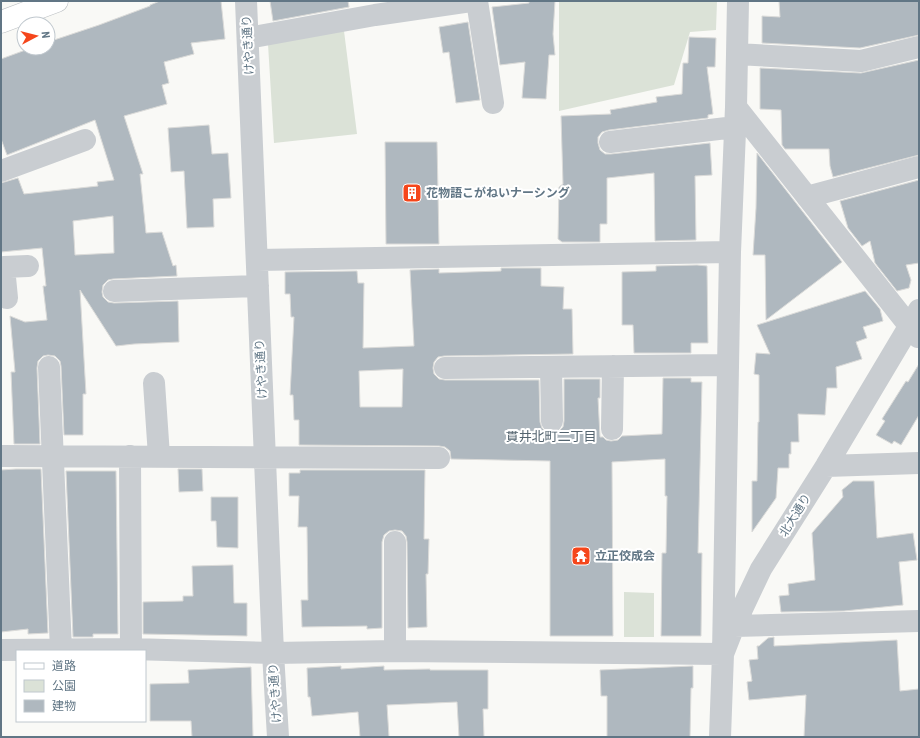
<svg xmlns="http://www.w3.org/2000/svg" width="920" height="738" font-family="'Roboto Condensed','Noto Sans JP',sans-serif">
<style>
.green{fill:#dbe2d7}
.building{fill:#afb8bf;stroke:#dbdbd9;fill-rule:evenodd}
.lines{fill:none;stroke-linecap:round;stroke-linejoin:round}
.major-casing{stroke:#bcc0c4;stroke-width:23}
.minor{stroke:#c9cdd1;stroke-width:22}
.major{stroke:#fff;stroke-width:22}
.labels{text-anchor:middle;stroke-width:4;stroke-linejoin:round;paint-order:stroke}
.street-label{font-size:12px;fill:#617685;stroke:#fff}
.poi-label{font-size:12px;font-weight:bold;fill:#617685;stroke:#fff;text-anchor:start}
.neighbourhood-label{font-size:13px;fill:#54646f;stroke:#fff}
</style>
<rect width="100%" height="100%" fill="#f9f9f6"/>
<path class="green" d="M 559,1 L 717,1 L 716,30 L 690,32 L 674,85 L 559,111 Z
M 344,31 L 357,134 L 274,143 L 268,44 Z
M 624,592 L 654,593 L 654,637 L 624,637 Z"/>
<path class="building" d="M 160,1 L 221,1 L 225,39 L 191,43 L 194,54 L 164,62 L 169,83 L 162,85 L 167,104 L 124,116 L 143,174 L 140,174 L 146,233 L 162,232 L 173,266 L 176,265 L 177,276 L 113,279 L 108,280 L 103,285 L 102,292 L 103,297 L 108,302 L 114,303 L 178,301 L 179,342 L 134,344 L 116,346 L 80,290 L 86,394 L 83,394 L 83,435 L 64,435 L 61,366 L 60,361 L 55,356 L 48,355 L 43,356 L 38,361 L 37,368 L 40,444 L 14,444 L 11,372 L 15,372 L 10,316 L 25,322 L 47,320 L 43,286 L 46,286 L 42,248 L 1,252 L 1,183 L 18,178 L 24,194 L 98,186 L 97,182 L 114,180 L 95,120 L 7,155 L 1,139 L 1,59 L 31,48 L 48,48 L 48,42 L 99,25 L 150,6 L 150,5 ZM 113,216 L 114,253 L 75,255 L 73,221 Z
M 270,1 L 348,1 L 349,7 L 273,21 Z
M 529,1 L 555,1 L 553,34 L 555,55 L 549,55 L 546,99 L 522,98 L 525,62 L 500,65 L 492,7 L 529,3 Z
M 779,1 L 919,1 L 919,35 L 860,48 L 762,43 L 762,16 L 780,17 Z
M 468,22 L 480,100 L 456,103 L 449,52 L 443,53 L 439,27 Z
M 689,37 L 716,38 L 715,67 L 707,67 L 713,114 L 708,115 L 708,118 L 609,130 L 602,132 L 598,137 L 598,143 L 600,150 L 605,154 L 611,154 L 710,143 L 712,175 L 695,176 L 696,240 L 655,241 L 654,173 L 607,178 L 607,224 L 600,224 L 600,242 L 562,242 L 558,239 L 559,187 L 563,184 L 561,116 L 611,114 L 610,110 L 657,102 L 656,97 L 682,94 L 683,63 L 688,63 Z
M 919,60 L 919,155 L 833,177 L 830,166 L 829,149 L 785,149 L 782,145 L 781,110 L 760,109 L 760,68 L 861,73 Z
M 209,125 L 212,154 L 228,153 L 231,198 L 213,199 L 214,227 L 187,228 L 184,171 L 171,172 L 168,128 Z
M 385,142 L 437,142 L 439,244 L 386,244 Z
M 757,153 L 842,262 L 766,320 L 765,255 L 753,255 L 756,208 Z
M 919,180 L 919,263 L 906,265 L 911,280 L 909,288 L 897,291 L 875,263 L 870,241 L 862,246 L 848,228 L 840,201 Z
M 697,265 L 707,266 L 708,343 L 691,343 L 691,353 L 634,353 L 633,325 L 622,325 L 622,272 L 656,271 L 656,266 Z
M 501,268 L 541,268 L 541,286 L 564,287 L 563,309 L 572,309 L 573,354 L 444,356 L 438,357 L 434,362 L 433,368 L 434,374 L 439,379 L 445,380 L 539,380 L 540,422 L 542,428 L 546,432 L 552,433 L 559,431 L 563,427 L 564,421 L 564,379 L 600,379 L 600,398 L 598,398 L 600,437 L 603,437 L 606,440 L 611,441 L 618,440 L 622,436 L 662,434 L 663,378 L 691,378 L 691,382 L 702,382 L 698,553 L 702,553 L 701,636 L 661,636 L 662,553 L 666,553 L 667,496 L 665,496 L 665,459 L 612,462 L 613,636 L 550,636 L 550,461 L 451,459 L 450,451 L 445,447 L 439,446 L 299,445 L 299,420 L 294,420 L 293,395 L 290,395 L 294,317 L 291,317 L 290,294 L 285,294 L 285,272 L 357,271 L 358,283 L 364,283 L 363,348 L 414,346 L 410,270 L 439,269 L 439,273 L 501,271 ZM 403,369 L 402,407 L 360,407 L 359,371 Z
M 865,291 L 880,309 L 883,321 L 863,327 L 867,338 L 856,342 L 862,359 L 836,367 L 837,388 L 827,388 L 825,415 L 798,414 L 799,442 L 791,442 L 791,454 L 789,454 L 789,468 L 778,468 L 776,498 L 752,532 L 752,481 L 757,481 L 758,422 L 759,422 L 759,375 L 754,374 L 756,353 L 770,354 L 757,325 Z
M 919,364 L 919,415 L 901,445 L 894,441 L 892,444 L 876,435 L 885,421 L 882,419 L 906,381 L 908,382 Z
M 16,469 L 41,469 L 48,633 L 28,634 L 28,629 L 1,632 L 1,470 Z
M 178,469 L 202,469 L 203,491 L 179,492 Z
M 300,470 L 425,470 L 424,539 L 429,539 L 428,574 L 426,574 L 427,627 L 408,628 L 407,542 L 406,536 L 402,531 L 395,530 L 389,531 L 384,535 L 382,542 L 382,628 L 367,629 L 367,626 L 302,627 L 301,600 L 308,600 L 307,527 L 298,527 L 299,496 L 289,496 L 289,473 L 300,473 Z
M 66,471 L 116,471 L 118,634 L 93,634 L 93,637 L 73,637 Z
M 853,481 L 874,481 L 877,538 L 913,533 L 917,560 L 899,562 L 903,605 L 844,611 L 781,612 L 779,596 L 789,595 L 788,584 L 815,580 L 812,533 L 843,497 L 842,490 Z
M 211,497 L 238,497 L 238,548 L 217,547 L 216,521 L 211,521 Z
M 233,565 L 234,603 L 247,603 L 247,636 L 143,634 L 143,602 L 183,601 L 183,596 L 193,596 L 192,566 Z
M 774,637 L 774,646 L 897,640 L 900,691 L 919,689 L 919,737 L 804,737 L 806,695 L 749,700 L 747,682 L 752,681 L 749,660 L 758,659 L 757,646 L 759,646 L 768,638 Z
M 341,666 L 341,669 L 384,666 L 384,670 L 430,669 L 430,670 L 488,670 L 488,709 L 483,709 L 484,737 L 459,737 L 457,702 L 387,705 L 389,737 L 360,737 L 358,712 L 312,716 L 310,697 L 308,697 L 307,668 Z
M 693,666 L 693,688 L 691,688 L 690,737 L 607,737 L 607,696 L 601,696 L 600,670 Z
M 251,667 L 253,737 L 192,737 L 191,721 L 150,721 L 150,684 L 189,683 L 188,670 Z"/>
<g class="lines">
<defs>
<path id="major" d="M 1,22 L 57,1"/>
</defs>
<use href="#major" class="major-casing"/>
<path class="minor" d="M 246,1 L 273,653 L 278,737
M 477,1 L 493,103
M 248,38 L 375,15 L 471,1
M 737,54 L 861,61 L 919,47
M 736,107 L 918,337
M 610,142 L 735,127
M 1,171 L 85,140
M 807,197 L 919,167
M 257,260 L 730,252
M 4,267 L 28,266
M 1,268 L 4,267 L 7,298
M 114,291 L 258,286
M 49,367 L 61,650
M 551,367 L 552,421
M 445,368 L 728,365
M 154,383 L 159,456
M 612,429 L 613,366
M 1,456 L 439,458
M 130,456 L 131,649
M 826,466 L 919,463
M 395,542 L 395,651
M 734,626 L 919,621
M 1,650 L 131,649 L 273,653 L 395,651 L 723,654 L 730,252 L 736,107 L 738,1
M 720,737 L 723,654 L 734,626 L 761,569 L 826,466 L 919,310"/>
<use href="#major" class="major"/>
</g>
<defs>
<symbol id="building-square" viewBox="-11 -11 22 22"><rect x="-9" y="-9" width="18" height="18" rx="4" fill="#f5461b" stroke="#fff"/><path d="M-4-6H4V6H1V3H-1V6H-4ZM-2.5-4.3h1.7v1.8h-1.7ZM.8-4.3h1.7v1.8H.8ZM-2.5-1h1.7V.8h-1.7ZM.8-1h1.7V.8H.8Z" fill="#fff"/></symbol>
<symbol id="temple-square" viewBox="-11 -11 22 22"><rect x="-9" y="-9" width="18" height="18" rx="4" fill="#f5461b" stroke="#fff"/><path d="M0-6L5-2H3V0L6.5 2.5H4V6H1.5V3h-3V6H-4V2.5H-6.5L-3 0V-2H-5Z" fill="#fff"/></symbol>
</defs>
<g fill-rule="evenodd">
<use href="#building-square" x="401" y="182" width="22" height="22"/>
<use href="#temple-square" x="570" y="545" width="22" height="22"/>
</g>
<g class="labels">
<g class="street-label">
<text transform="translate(248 45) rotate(-93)" y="4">けやき通り</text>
<text transform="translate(261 369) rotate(-93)" y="4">けやき通り</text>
<text transform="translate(795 515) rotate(-58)" y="4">北大通り</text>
<text transform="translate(275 693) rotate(-94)" y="4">けやき通り</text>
</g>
<g class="poi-label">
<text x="426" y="197">花物語こがねいナーシング</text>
<text x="595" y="560">立正佼成会</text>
</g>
<g class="neighbourhood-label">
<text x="551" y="441">貫井北町二丁目</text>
</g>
</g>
<rect width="920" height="738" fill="none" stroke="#617685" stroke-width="4"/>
<rect x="16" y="650" width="130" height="72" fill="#ffffff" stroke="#c0c8ce"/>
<rect x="24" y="663" width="20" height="6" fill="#ffffff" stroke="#c0c8ce"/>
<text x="52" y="670" font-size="12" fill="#617685">道路</text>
<rect x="24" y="680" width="20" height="12" fill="#dbe2d7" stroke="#c0c8ce"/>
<text x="52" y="690" font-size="12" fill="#617685">公園</text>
<rect x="24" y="700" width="20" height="12" fill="#afb8bf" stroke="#c0c8ce"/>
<text x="52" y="710" font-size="12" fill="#617685">建物</text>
<g transform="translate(36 36) rotate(83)"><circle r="19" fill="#ffffff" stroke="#c0c8ce"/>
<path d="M0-3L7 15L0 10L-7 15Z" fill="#f5461b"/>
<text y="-6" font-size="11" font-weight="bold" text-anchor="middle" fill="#617685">N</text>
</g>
</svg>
